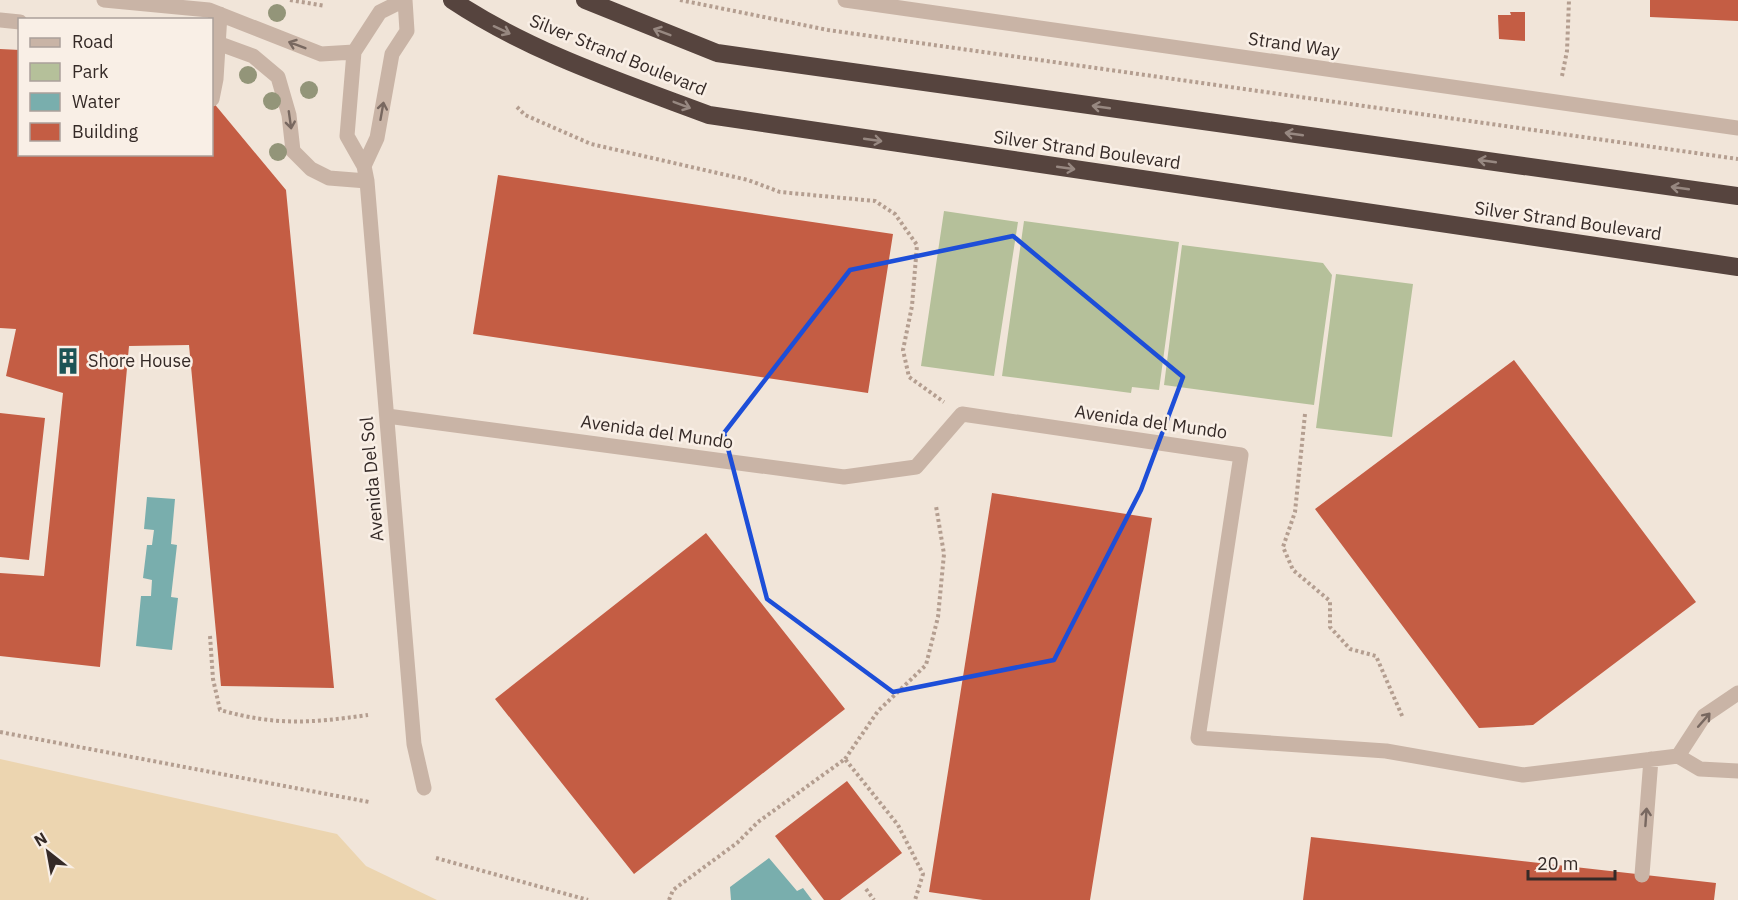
<svg xmlns="http://www.w3.org/2000/svg" width="1738" height="900" font-family="'IBM Plex Sans',sans-serif">
<style>
.green{fill:#b5c09a}
.sand{fill:#ecd5b0}
.water{fill:#79aead}
.building{fill:#c45d44}
.lines{fill:none;stroke-linecap:round;stroke-linejoin:round}
.path{stroke:#b49e90;stroke-width:4;stroke-dasharray:3 3;stroke-linecap:butt}
.minor{stroke:#c9b4a6;stroke-width:15}
.highway{stroke:#56443e;stroke-width:18}
.tree{fill:#939579}
.oneway{stroke:#978881}
.oneway2{stroke:#786860}
.marked{fill:none;stroke:#1d4ed8;stroke-width:4.5;stroke-linejoin:round}
.labels{text-anchor:middle;stroke-width:5;stroke-linejoin:round;paint-order:stroke}
.street-label{font-size:18px;fill:#352a27;stroke:#f9efe6}
.poi-label{font-size:18px;fill:#352a27;stroke:#f9efe6;text-anchor:start}
</style>
<rect width="100%" height="100%" fill="#f1e5d9"/>
<path class="green" d="M 944,211 L 1018,222 L 994,376 L 921,366 Z
M 1024,221 L 1179,242 L 1159,390 L 1132,387 L 1131,393 L 1002,376 Z
M 1182,245 L 1323,263 L 1332,275 L 1314,405 L 1164,385 Z
M 1336,274 L 1413,284 L 1392,437 L 1316,428 Z"/>
<path class="sand" d="M 0,759 L 337,834 L 366,866 L 437,900 L 0,900 Z"/>
<path class="water" d="M 147,497 L 175,499 L 171,544 L 177,545 L 171,597 L 178,598 L 172,650 L 136,646 L 141,596 L 151,596 L 152,580 L 143,578 L 147,545 L 152,545 L 154,530 L 144,529 Z
M 769,858 L 797,891 L 803,888 L 812,900 L 731,900 L 730,887 Z"/>
<path class="building" d="M 1650,0 L 1738,0 L 1738,21 L 1650,17 Z
M 1510,12 L 1525,12 L 1525,41 L 1499,39 L 1498,15 L 1511,15 Z
M 0,49 L 20,50 L 20,154 L 212,154 L 212,101 L 286,190 L 334,688 L 221,686 L 189,345 L 129,346 L 100,667 L 0,656 L 0,573 L 44,576 L 63,393 L 6,376 L 16,329 L 0,328 Z
M 498,175 L 893,234 L 868,393 L 473,334 Z
M 1514,360 L 1696,602 L 1533,725 L 1479,728 L 1315,509 Z
M 0,413 L 45,418 L 29,560 L 0,557 Z
M 992,493 L 1152,518 L 1090,900 L 983,900 L 929,892 Z
M 706,533 L 845,709 L 634,874 L 495,699 Z
M 847,781 L 902,853 L 840,900 L 824,900 L 775,836 Z
M 1311,837 L 1716,883 L 1714,900 L 1303,900 Z"/>
<g class="lines">
<path class="path" d="M 290,0 L 325,6
M 680,0 L 828,30 L 1738,159
M 1562,76 L 1567,51 L 1569,0
M 517,107 L 525,115 L 591,144 L 748,180 L 780,192 L 875,201 L 895,214 L 917,245 L 912,306 L 903,350 L 909,377 L 944,402
M 1305,414 L 1295,512 L 1283,547 L 1293,570 L 1330,601 L 1330,627 L 1350,649 L 1376,656 L 1403,718
M 210,636 L 213,679 L 220,710 C 277,726 311,723 368,715
M 0,732 L 369,802
M 845,759 L 878,711 L 926,665 L 938,617 L 944,554 L 936,506
M 436,858 L 588,900
M 866,889 L 874,900
M 669,900 L 673,890 L 737,843 L 758,822 L 845,759 L 898,825 L 923,874 L 915,900"/>
<path class="minor" d="M 104,0 L 209,10 L 321,54 L 354,52
M 404,0 L 380,12 L 354,52 L 347,136 L 364,166 L 367,181 L 414,744 L 424,788
M 845,0 L 1738,128
M 0,20 L 20,22
M 212,41 L 253,56 L 278,77 L 289,115 L 293,151 L 311,169 L 329,178 L 367,181
M 212,99 L 216,79 L 220,14
M 364,166 L 377,138 L 392,54 L 407,31 L 405,0
M 387,416 L 844,477 L 916,467 L 962,414 L 1241,455 L 1198,738 L 1386,751 L 1523,775 L 1678,756 L 1700,769 L 1738,771
M 1678,756 L 1704,716 L 1738,693
M 1642,875 L 1651,759"/>
<path class="highway" d="M 452,0 C 530,52 621,82 709,115 L 1738,267
M 585,0 L 717,53 L 1738,196"/>
</g>
<g class="tree">
<circle cx="277" cy="13" r="9"/>
<circle cx="248" cy="75" r="9"/>
<circle cx="309" cy="90" r="9"/>
<circle cx="272" cy="101" r="9"/>
<circle cx="278" cy="152" r="9"/>
</g>
<defs><path id="oneway-shaft" d="M-6 0H5M1.5-3L5.5 0L1.5 3" fill="none" stroke-width="1.6" stroke-linecap="round" stroke-linejoin="round" transform="scale(1.5)"/></defs>
<g class="oneway">
<use href="#oneway-shaft" transform="translate(502 30) rotate(25)"/>
<use href="#oneway-shaft" transform="translate(662 32) rotate(-159)"/>
<use href="#oneway-shaft" transform="translate(682 105) rotate(21)"/>
<use href="#oneway-shaft" transform="translate(1101 107) rotate(-172)"/>
<use href="#oneway-shaft" transform="translate(1294 134) rotate(-172)"/>
<use href="#oneway-shaft" transform="translate(873 140) rotate(8)"/>
<use href="#oneway-shaft" transform="translate(1487 161) rotate(-172)"/>
<use href="#oneway-shaft" transform="translate(1066 168) rotate(8)"/>
<use href="#oneway-shaft" transform="translate(1680 188) rotate(-172)"/>
</g>
<g class="oneway2">
<use href="#oneway-shaft" transform="translate(297 45) rotate(-159)"/>
<use href="#oneway-shaft" transform="translate(382 111) rotate(-80)"/>
<use href="#oneway-shaft" transform="translate(290 120) rotate(82)"/>
<use href="#oneway-shaft" transform="translate(1704 720) rotate(-49)"/>
<use href="#oneway-shaft" transform="translate(1646 817) rotate(-86)"/>
</g>
<path class="marked" d="M 1013,236 L 1183,377 L 1141,490 L 1054,660 L 893,692 L 767,599 L 724,433 L 850,270 Z"/>
<defs>
<symbol id="building-bare" viewBox="-9 -9 18 18"><path d="M-4-6H4V6H1V3H-1V6H-4ZM-2.5-4.3h1.7v1.8h-1.7ZM.8-4.3h1.7v1.8H.8ZM-2.5-1h1.7V.8h-1.7ZM.8-1h1.7V.8H.8Z" fill="#1d5455" stroke="#f9efe6" stroke-width="2.5" paint-order="stroke"/></symbol>
</defs>
<g fill-rule="evenodd">
<use href="#building-bare" x="49" y="342" width="38" height="38"/>
</g>
<g class="labels">
<g class="street-label">
<text transform="translate(1294 45) rotate(8)" y="6">Strand Way</text>
<text transform="translate(618 55) rotate(22)" y="6">Silver Strand Boulevard</text>
<text transform="translate(1087 150) rotate(8)" y="6">Silver Strand Boulevard</text>
<text transform="translate(1568 221) rotate(8)" y="6">Silver Strand Boulevard</text>
<text transform="translate(1151 422) rotate(8)" y="6">Avenida del Mundo</text>
<text transform="translate(657 432) rotate(8)" y="6">Avenida del Mundo</text>
<text transform="translate(372 479) rotate(-95)" y="6">Avenida Del Sol</text>
</g>
<g class="poi-label">
<text x="88" y="367">Shore House</text>
</g>
</g>
<rect x="18" y="18" width="195" height="138" fill="#f9efe6" stroke="#aba09a" stroke-width="1.5"/>
<rect x="30" y="38" width="30" height="9" fill="#c9b4a6" stroke="#aba09a" stroke-width="1.5"/>
<text x="72" y="48" font-size="18" fill="#352a27">Road</text>
<rect x="30" y="63" width="30" height="18" fill="#b5c09a" stroke="#aba09a" stroke-width="1.5"/>
<text x="72" y="78" font-size="18" fill="#352a27">Park</text>
<rect x="30" y="93" width="30" height="18" fill="#79aead" stroke="#aba09a" stroke-width="1.5"/>
<text x="72" y="108" font-size="18" fill="#352a27">Water</text>
<rect x="30" y="123" width="30" height="18" fill="#c45d44" stroke="#aba09a" stroke-width="1.5"/>
<text x="72" y="138" font-size="18" fill="#352a27">Building</text>
<g transform="translate(48 852) rotate(329)" stroke="#f9efe6" stroke-width="4.5" paint-order="stroke">
<path d="M0-4.5L10 22L0 15L-10 22Z" fill="#352a27"/>
<text y="-9" font-size="16" font-weight="bold" text-anchor="middle" fill="#352a27">N</text>
</g>
<path d="M1528 870v9h87v-9" fill="none" stroke="#352a27" stroke-width="3"/>
<text x="1537" y="870" font-size="18" fill="#352a27" stroke="#f9efe6" stroke-width="4.5" paint-order="stroke">20 m</text>
</svg>
